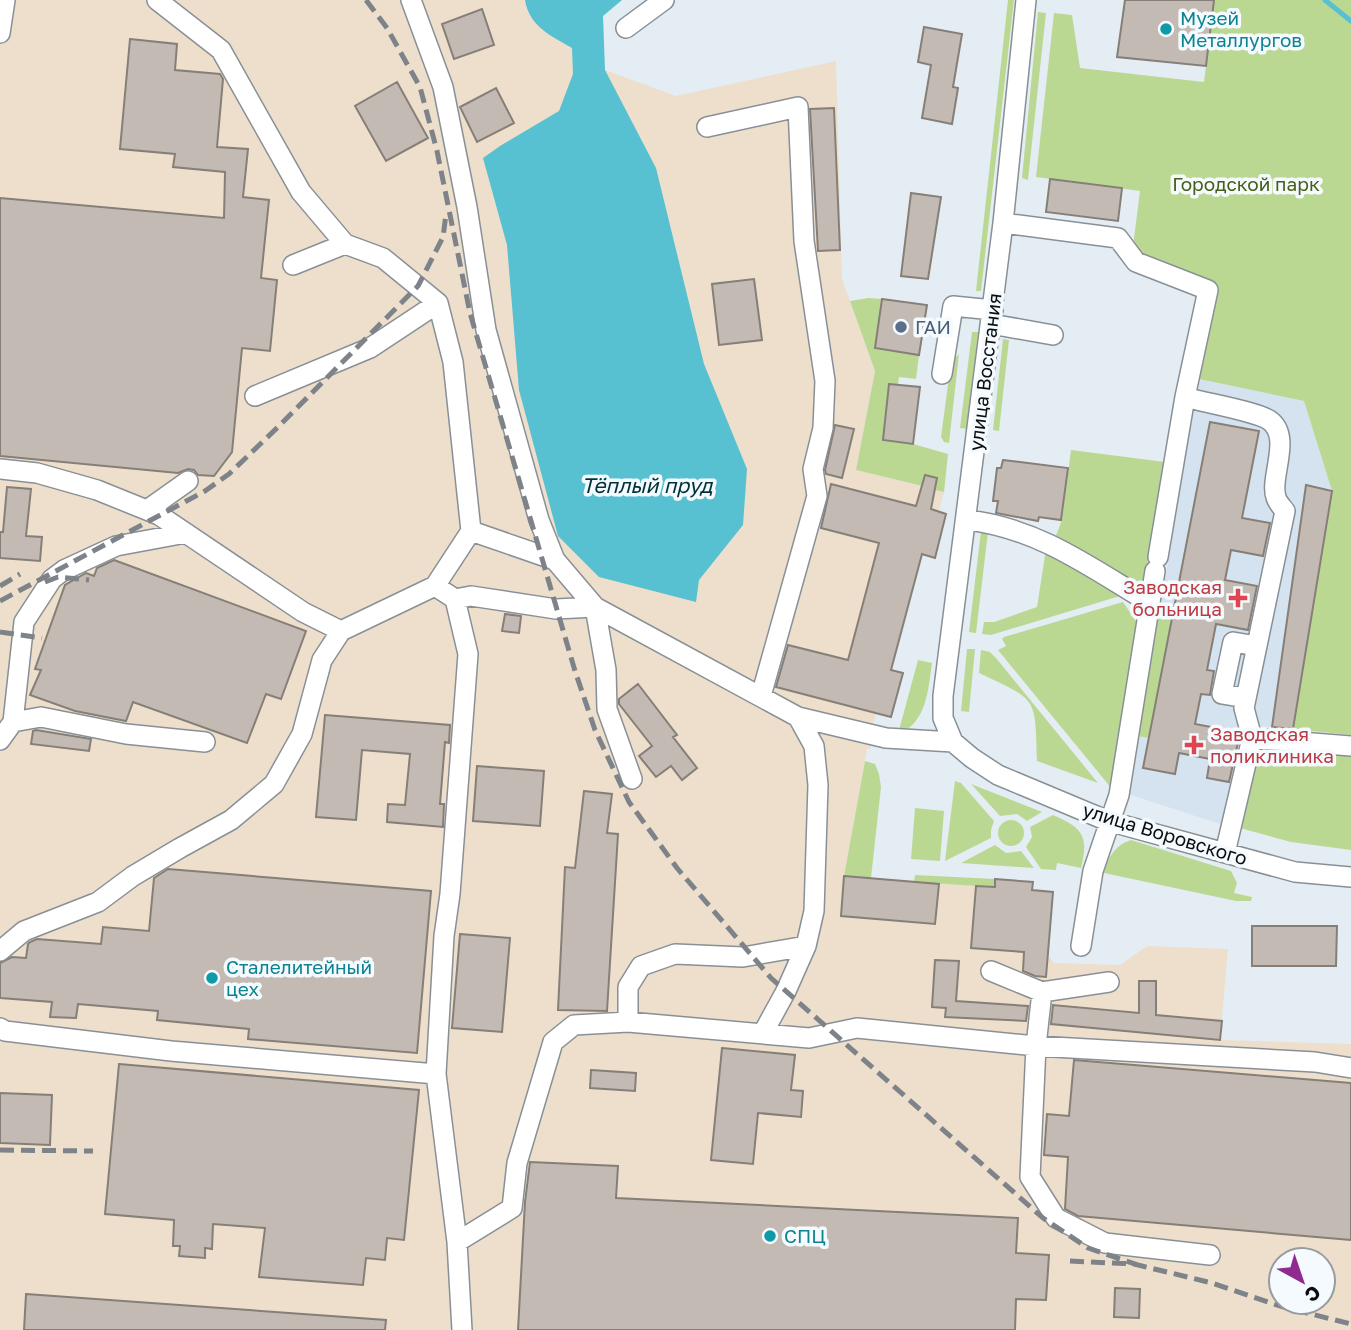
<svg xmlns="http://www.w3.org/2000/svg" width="1351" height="1330" font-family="'Golos Text',sans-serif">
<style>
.industrial{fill:#eddfcc;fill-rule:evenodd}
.built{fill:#d4e3ef}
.green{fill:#bbd893}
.water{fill:#57c0d1}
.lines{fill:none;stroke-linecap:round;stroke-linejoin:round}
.stream{stroke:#57c0d1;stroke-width:5}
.building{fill:#c3bbb3;stroke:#867f78;stroke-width:2}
.minor-casing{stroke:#889096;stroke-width:22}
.minor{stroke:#fff;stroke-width:19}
.rail{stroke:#7d8388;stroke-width:5;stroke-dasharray:14 7;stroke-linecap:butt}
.culture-dot{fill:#0f9aa8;stroke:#f4fafe;stroke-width:2.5}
.service-dot{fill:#5c6f8a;stroke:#f4fafe;stroke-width:2.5}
.health-dot{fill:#e0444e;stroke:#f4fafe;stroke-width:2.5}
.labels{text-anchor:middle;stroke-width:7;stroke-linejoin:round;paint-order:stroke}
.culture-label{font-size:19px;fill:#0d838f;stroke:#f4fafe;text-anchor:start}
.park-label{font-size:19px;fill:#465f14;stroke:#f4fafe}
.service-label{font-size:19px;fill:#4e5e75;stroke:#f4fafe;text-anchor:start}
.street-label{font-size:19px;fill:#0b0e10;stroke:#f4fafe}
.health-label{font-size:19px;fill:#be3a42;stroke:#f4fafe;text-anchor:end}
.water-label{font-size:21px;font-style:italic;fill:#003239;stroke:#f4fafe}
</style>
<rect width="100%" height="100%" fill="#e4edf4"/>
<path class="industrial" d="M 0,0 L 561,0 L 605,70 L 676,96 L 836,61 L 842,279 L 875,371 L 856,470 L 944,492 L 939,511 L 946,514 L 935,558 L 922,555 L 891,670 L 903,673 L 891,717 L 876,713 L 871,731 L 872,742 L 870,749 L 867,749 L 844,876 L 994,887 L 995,879 L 1033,882 L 1033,890 L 1053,892 L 1048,955 L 1054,963 L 1120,965 L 1147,946 L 1228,949 L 1220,1040 L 1351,1044 L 1351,1330 L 0,1330 ZM 1281,1260 L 1323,1260 L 1323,1302 L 1281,1302 Z"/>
<path class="built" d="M 1199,379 L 1304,401 L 1332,491 L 1293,729 L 1257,726 L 1223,825 L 1128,794 Z"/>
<path class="green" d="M 1008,0 L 1014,0 L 981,291 L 976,291 Z
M 1214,0 L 1351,0 L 1351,735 L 1293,729 L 1332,491 L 1304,401 L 1199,379 L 1214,288 L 1132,254 L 1140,191 L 1036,177 L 1054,13 L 1072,15 L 1080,68 L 1204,82 Z
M 1038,12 L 1046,13 L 1028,180 L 1022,178 Z
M 868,298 L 882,299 L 876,348 L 919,355 L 916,379 L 899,377 L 898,385 L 889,384 L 883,440 L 913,444 L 948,454 L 944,492 L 935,490 L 937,478 L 925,475 L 922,486 L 856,470 L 875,371 L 850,301 Z
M 972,332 L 978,332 L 967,429 L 960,428 Z
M 1003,339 L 1009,340 L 999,431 L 993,430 Z
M 959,354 L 949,443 L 944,442 L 941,437 L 951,362 Z
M 1071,450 L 1165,462 L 1144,582 L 1140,584 L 1133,582 L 1055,538 L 1062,520 Z
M 981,531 L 988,532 L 976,633 L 969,632 Z
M 1046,549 L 1120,596 L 991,635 L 982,634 L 984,622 L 994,622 L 1037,607 Z
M 1123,602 L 1138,624 L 1112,789 L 998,650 L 1006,646 L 1002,639 L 1004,637 Z
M 1160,609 L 1173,611 L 1149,738 L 1138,736 Z
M 967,649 L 975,649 L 969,712 L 961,711 Z
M 981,650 L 990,652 L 996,658 L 1098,783 L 1037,761 C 1035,696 1038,701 979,673 Z
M 918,660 L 932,663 C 928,690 927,723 898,734 Z
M 1257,747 L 1351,756 L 1351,850 L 1291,842 L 1240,828 Z
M 865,761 L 875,764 L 879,774 L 881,787 L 871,878 L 844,876 Z
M 955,781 L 961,783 L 994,821 L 991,830 L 991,838 L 945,861 Z
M 971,784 L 1042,812 L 1027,821 L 1017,814 L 1000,816 Z
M 915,808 L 944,811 L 940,861 L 911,859 Z
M 1053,815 C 1083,828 1089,836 1081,868 L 1057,863 L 1056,870 L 1041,869 L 1026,847 L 1032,837 L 1030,827 Z
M998 833a13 13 0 1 1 26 0a13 13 0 1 1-26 0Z
M 1131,840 L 1231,871 L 1237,883 L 1234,893 L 1252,897 L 1251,901 L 1236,901 L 1104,873 C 1108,857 1115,845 1131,840 Z
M 995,845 L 1006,853 L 1021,851 L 1034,868 L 961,863 Z
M 915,875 L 995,879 L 995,887 L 914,882 Z"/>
<path class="water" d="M 525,0 L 622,0 L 603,16 L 605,70 L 656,168 L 704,364 L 747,469 L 743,525 L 699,580 L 696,602 L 599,577 L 558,536 L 519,390 L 507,245 L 483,158 L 500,146 L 559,111 L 573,74 L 572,48 C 551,36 529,26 525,0 Z"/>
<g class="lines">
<path class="stream" d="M 1325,0 L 1351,21"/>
</g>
<path class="building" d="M 1125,0 L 1214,0 L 1206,66 L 1117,57 Z
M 482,9 L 494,45 L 454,59 L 442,24 Z
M 924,27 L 962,34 L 953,87 L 958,88 L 952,124 L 922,118 L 931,65 L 918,62 Z
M 130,39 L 177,44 L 175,70 L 220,74 L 223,79 L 217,147 L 248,149 L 243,197 L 269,200 L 261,278 L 277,280 L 270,351 L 242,348 L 232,452 L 214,476 L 198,475 L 194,470 L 188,469 L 178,473 L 0,456 L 0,198 L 224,218 L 225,172 L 173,167 L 175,154 L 120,149 Z
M 397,82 L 428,138 L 386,161 L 355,106 Z
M 496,88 L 514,123 L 477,142 L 460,107 Z
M 834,108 L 840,250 L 818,251 L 810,109 Z
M 1050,179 L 1122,188 L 1118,221 L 1046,212 Z
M 911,193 L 941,197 L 928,279 L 901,276 Z
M 754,279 L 762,340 L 719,345 L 712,284 Z
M 882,299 L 927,305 L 919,355 L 875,348 Z
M 889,384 L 920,387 L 913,444 L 883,440 Z
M 1210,422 L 1259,431 L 1242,518 L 1270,523 L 1263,556 L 1231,550 L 1225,580 L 1257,586 L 1248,630 L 1216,624 L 1207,670 L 1214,671 L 1210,695 L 1201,694 L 1195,724 L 1238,732 L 1239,738 L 1229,782 L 1207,778 L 1210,759 L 1179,753 L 1175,774 L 1143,768 Z
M 835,425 L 854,429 L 842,478 L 826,474 L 825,470 Z
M 1003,460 L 1068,468 L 1061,520 L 1039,517 L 1038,521 L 996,513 L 998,501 L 993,501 L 997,468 L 1001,468 Z
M 925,475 L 937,478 L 931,509 L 946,514 L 935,558 L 922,554 L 891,670 L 903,673 L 891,717 L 776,687 L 788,645 L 848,660 L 879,543 L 821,528 L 831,484 L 916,506 Z
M 1306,485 L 1332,491 L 1293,729 L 1272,727 Z
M 7,487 L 31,489 L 26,536 L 42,537 L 40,561 L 0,558 L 0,532 L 3,532 Z
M 114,560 L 306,631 L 281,699 L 266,694 L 247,743 L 133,702 L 126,721 L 75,711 L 30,695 L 41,670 L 35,669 L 65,585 L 86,573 L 94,576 L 97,568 Z
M 505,614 L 521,616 L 519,633 L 502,631 Z
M 638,684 L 677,735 L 673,737 L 697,768 L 682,780 L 671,766 L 656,777 L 639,756 L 652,746 L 619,704 L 619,699 Z
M 325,715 L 450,725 L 449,743 L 445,742 L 440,804 L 444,804 L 443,827 L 387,822 L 388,804 L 405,805 L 410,754 L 362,750 L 356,820 L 316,817 Z
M 36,730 L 91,739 L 89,751 L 31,744 L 33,731 Z
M 477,766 L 544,771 L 540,826 L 473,821 Z
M 584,791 L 612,794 L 607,833 L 618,834 L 607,1011 L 558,1010 L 565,867 L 575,868 Z
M 168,869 L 431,891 L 417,1053 L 248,1039 L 249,1029 L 157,1020 L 158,1011 L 78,1004 L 76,1018 L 50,1017 L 52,1002 L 0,998 L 0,963 L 12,957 L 26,958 L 28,944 L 30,942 L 37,939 L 101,944 L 103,927 L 149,931 L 154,878 Z
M 844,876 L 939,884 L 935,924 L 841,916 Z
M 995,879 L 1033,882 L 1032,890 L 1053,892 L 1046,977 L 1035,976 L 1023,971 L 1024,952 L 971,948 L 976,886 L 995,887 Z
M 1252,926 L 1337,926 L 1336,966 L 1252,966 Z
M 460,934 L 510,938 L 502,1032 L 452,1028 Z
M 935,960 L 959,961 L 956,1001 L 1028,1006 L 1026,1021 L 945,1017 L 946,1008 L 932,1007 Z
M 1139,981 L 1156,981 L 1156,1015 L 1222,1021 L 1220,1040 L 1051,1024 L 1053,1005 L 1139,1013 Z
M 722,1048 L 795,1055 L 791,1090 L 803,1091 L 801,1117 L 758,1113 L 753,1164 L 711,1160 Z
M 1074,1060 L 1351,1083 L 1351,1240 L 1078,1216 L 1065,1209 L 1068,1157 L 1044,1155 L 1047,1114 L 1069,1116 Z
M 119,1064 L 419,1090 L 404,1240 L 387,1238 L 385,1260 L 366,1258 L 363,1285 L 259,1277 L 265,1228 L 213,1224 L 212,1249 L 205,1248 L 205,1258 L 179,1256 L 180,1246 L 173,1246 L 174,1220 L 105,1214 Z
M 591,1070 L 636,1073 L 635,1091 L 590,1088 Z
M 0,1093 L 52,1095 L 50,1145 L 0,1143 Z
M 530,1162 L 618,1166 L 616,1198 L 1018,1218 L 1016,1253 L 1049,1255 L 1046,1300 L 1016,1299 L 1015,1330 L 518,1330 L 525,1202 Z
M 1115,1288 L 1140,1289 L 1139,1318 L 1114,1317 Z
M 26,1294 L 386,1320 L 385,1330 L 24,1330 Z"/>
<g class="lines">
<defs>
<path id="minor" d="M 157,0 L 221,50 L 301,192 L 345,244 L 383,258 L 438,303 L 453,362 L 471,531 L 555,560 L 595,607 L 798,717 L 886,738 L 953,742
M 411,0 L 443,87 L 467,207 L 486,330 L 539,520 L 555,560
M 1026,0 L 1003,223 L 943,696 L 943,718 L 953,742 L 972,758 L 998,775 L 1108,821 L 1295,872 L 1351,877
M 626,28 L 664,0
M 0,33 L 5,0
M 707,127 L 798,107 L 804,241 L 825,381 L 823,428 L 813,469 L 817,496 L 761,696
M 1003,223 L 1118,238 L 1136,262 L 1208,290 L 1185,397 L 1158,557
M 293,265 L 345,244
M 991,324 L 1053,335
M 942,374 L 953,306 L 993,310
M 255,396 L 370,348 L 438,303
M 1185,397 C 1205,403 1254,411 1269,420 C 1293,436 1269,478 1276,497 C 1277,502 1282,507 1285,511 L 1244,708 L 1252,738
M 0,469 L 37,473 L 97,490 L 159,515 L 303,612 L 341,631 L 435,586 L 455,599 L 471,596 L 556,609 L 595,607 L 606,670 L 607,709 L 632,779
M 147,510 L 188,481
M 967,520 C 1038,528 1090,567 1150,603
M 435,586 L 471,531
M 455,599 L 468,654 L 450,894 L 444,936 L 436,1074 L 457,1242 L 462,1330
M 1246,698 L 1222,694 L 1233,642 L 1257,646
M 13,722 L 41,717 L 126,734 L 205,742
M 0,740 L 13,722 L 24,622 L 52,579 L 64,570 L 116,546 L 186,533
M 1225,853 L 1252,738 L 1351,746
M 1081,946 L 1093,871 L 1119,795 L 1155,571
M 0,951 L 24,931 L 98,902 L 133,876 L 180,848 L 231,820 L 274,784 L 302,734 L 322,660 L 341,631
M 991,971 L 1042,992 L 1109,982
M 1042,992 L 1036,1046 L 1030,1177 L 1056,1218 L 1105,1243 L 1210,1255
M 628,1022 L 628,987 L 641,966 L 675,954 L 743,957 L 806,946
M 0,1028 L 5,1031 L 171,1051 L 436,1074
M 763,1033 L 786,991 L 806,946 L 814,911 L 818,785 L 814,746 L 798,717
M 457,1242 L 512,1208 L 517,1163 L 553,1042 L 574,1025 L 628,1022 L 809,1038 L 857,1028 L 1036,1046 L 1315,1062 L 1351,1068"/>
</defs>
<use href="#minor" class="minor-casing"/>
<use href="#minor" class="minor"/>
<path class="rail" d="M 366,0 L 387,28 L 420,87 L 437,151 L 470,313 L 492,388 L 575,671 L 595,730 L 629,802 L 677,868 L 771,978 L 1043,1218 L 1088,1248 L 1141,1266
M 45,582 L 58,577 L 89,580
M 0,586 L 20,574
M 0,601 L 205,491 L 229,474 L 278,427 L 418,286 L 443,237 L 446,214
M 0,632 L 42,638
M 0,1150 L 93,1151
M 1070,1261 L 1134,1264 L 1212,1283 L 1283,1307 L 1351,1324"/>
</g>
<g class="culture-dot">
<circle cx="1166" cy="29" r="7"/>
<circle cx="212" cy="978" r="7"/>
<circle cx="770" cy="1236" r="7"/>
</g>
<circle class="service-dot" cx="901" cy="327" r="7"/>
<g class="health-dot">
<path d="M1234.5 587.5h7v7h7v7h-7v7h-7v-7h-7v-7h7z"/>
<path d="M1190.5 734.5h7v7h7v7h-7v7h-7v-7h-7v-7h7z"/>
</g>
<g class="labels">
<g class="culture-label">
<text x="1180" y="25">Музей<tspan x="1180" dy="22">Металлургов</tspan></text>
<text x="226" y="974">Сталелитейный<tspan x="226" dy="22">цех</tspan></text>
<text x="784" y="1243">СПЦ</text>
</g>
<g class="park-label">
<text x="1246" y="191">Городской парк</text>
</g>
<g class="service-label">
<text x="915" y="334">ГАИ</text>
</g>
<g class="street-label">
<text transform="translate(985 372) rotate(-83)" y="7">улица Восстания</text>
<text transform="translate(1165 834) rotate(17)" y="7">улица Воровского</text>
</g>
<g class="health-label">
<text x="1222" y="594">Заводская<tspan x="1222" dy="22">больница</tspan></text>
<text x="1210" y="741" text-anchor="start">Заводская<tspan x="1210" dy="22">поликлиника</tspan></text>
</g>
<g class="water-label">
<text x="647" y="493">Тёплый пруд</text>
</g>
</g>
<g transform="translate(1302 1281) rotate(140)"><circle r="33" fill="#f4fafe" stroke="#979c9f" stroke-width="2"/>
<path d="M0-5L12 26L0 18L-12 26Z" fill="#902a90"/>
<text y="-10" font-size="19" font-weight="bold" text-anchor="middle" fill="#0b0e10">С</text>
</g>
</svg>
